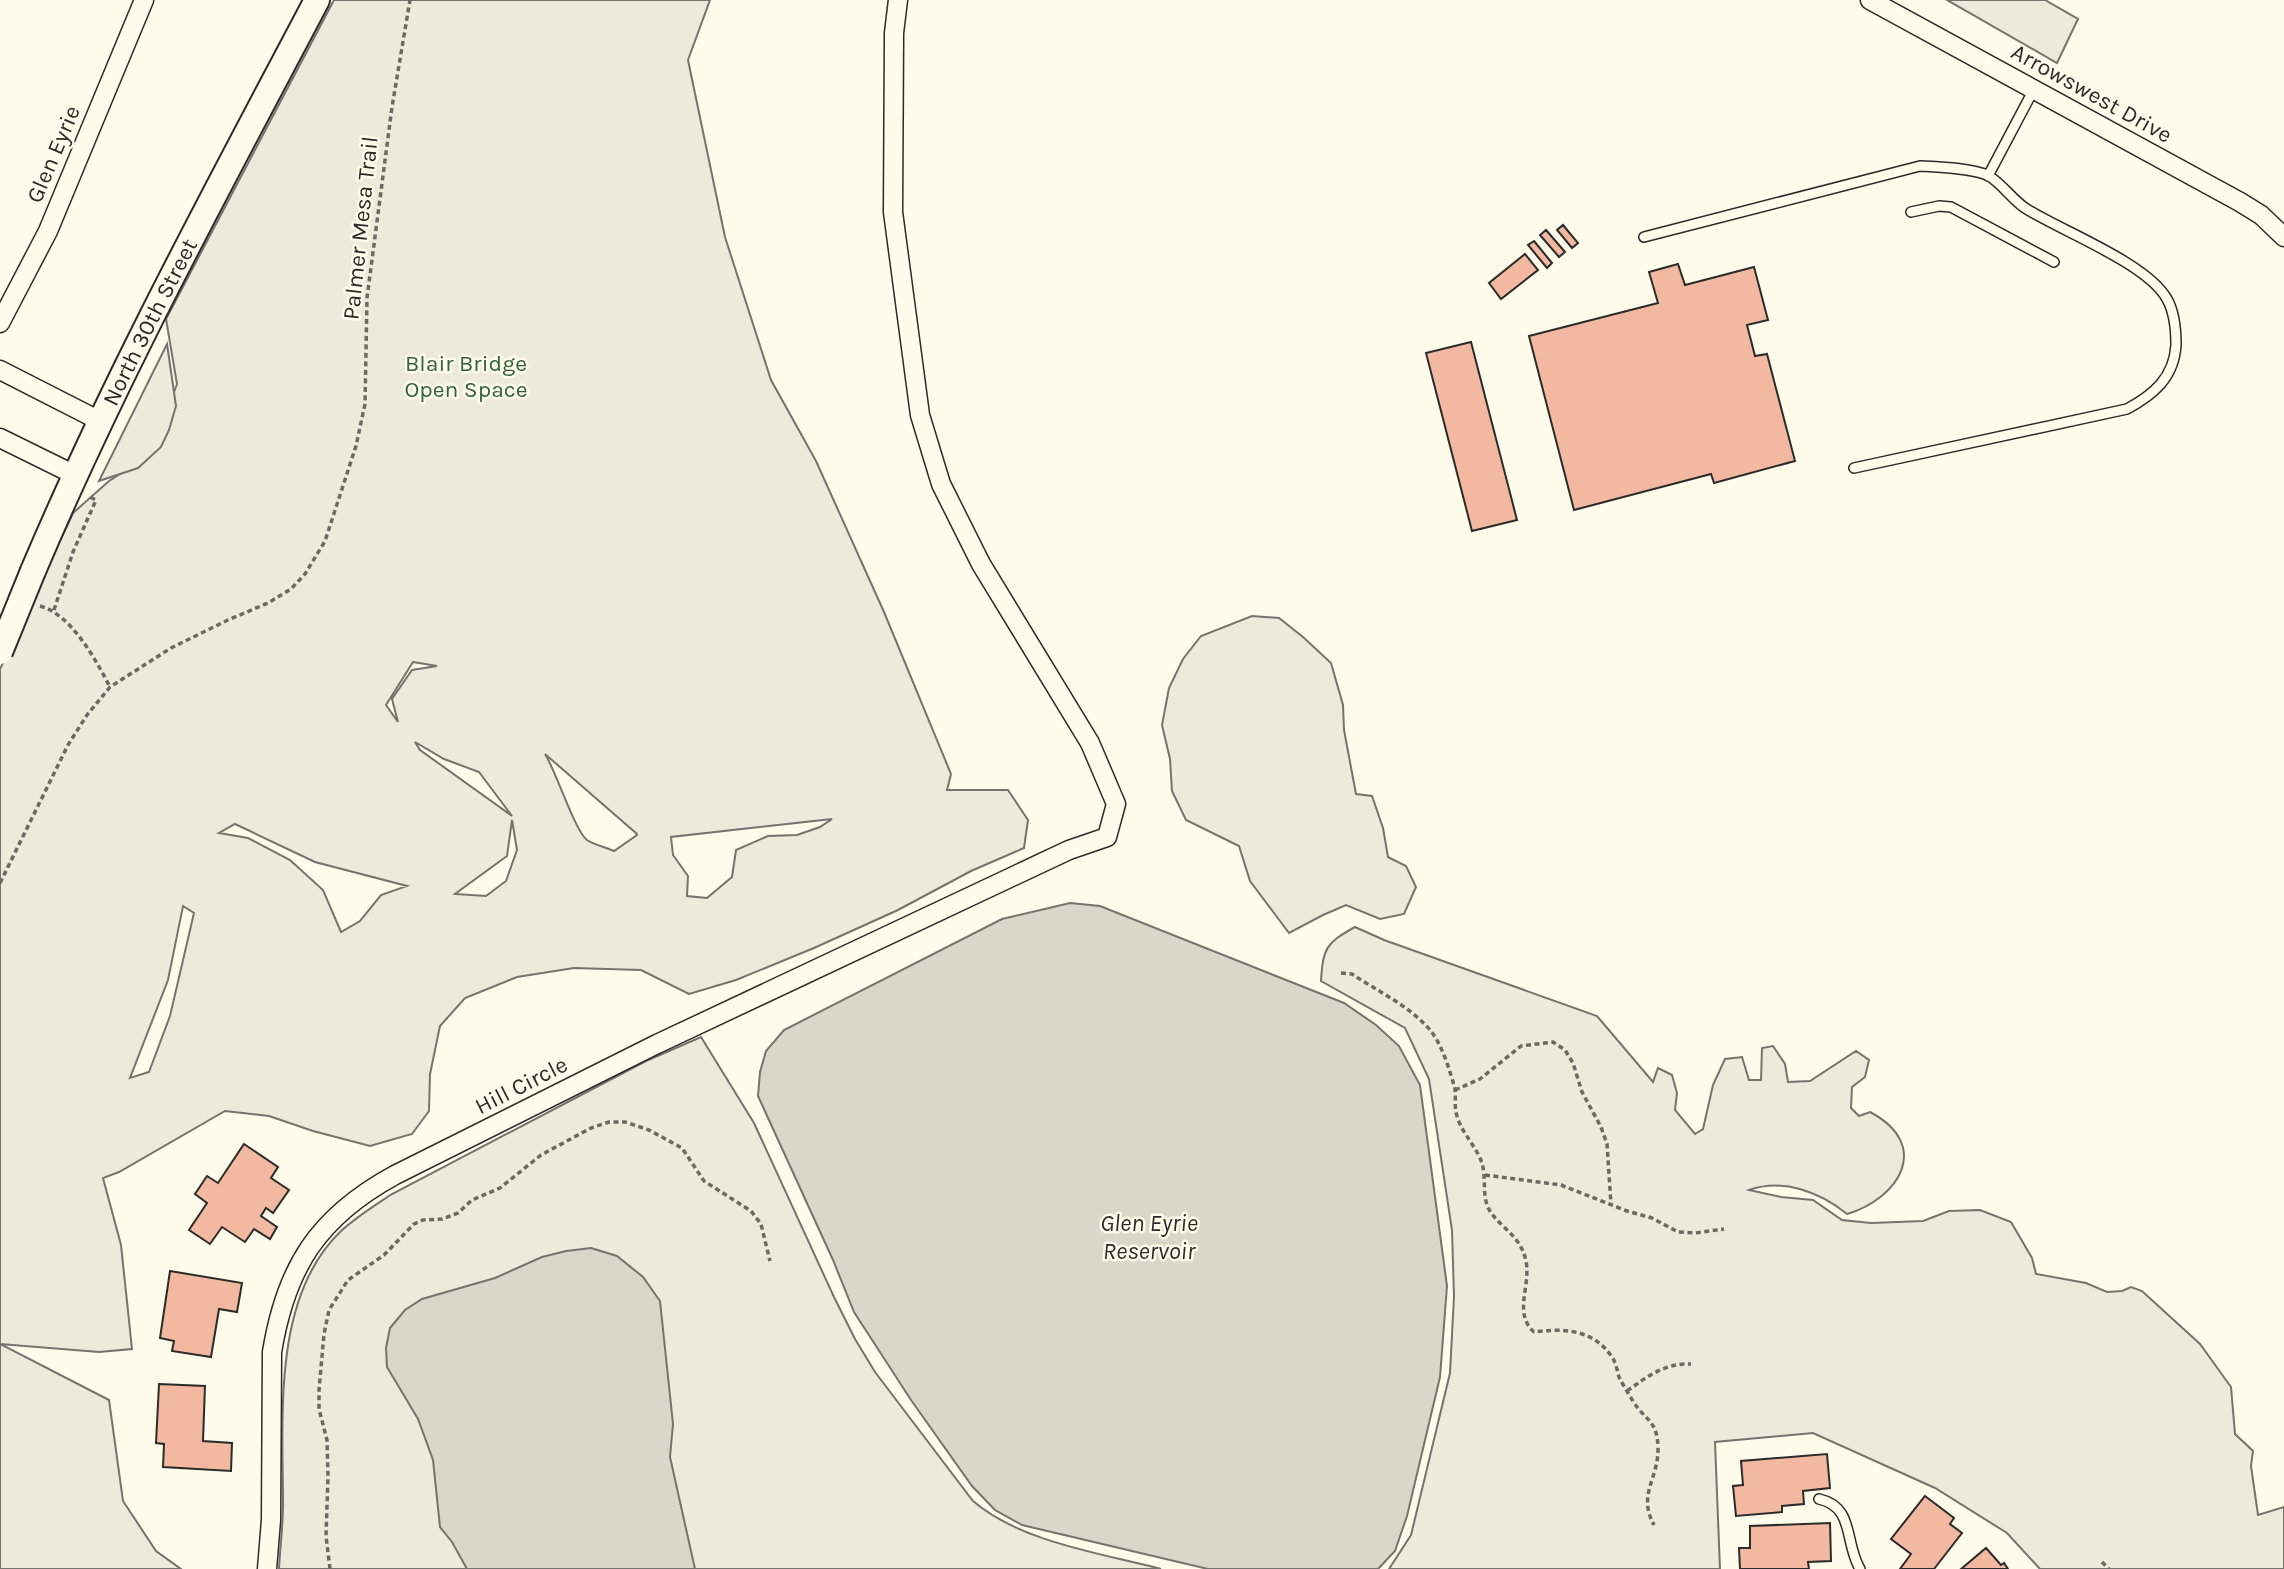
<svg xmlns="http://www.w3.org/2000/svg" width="2284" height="1569" font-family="Karla,sans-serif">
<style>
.green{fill:#ecebdb;stroke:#74746e;stroke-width:2;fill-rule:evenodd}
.parking{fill:#eceadb;stroke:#74746e;stroke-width:2}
.water{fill:#d8d7c9;stroke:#74746e;stroke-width:2}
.building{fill:#f2b8a0;stroke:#2b2b2b;stroke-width:2}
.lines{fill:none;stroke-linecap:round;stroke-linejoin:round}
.lane-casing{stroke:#2b2b2b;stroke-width:12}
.street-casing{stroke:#2b2b2b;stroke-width:21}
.secondary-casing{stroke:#2b2b2b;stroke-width:28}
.path{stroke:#6a6964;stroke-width:3.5;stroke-dasharray:5 3.5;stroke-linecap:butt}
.lane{stroke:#fdfbea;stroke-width:9}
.street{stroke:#fdfbea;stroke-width:18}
.secondary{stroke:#fdfbea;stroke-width:24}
.secondary-bridge-casing{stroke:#2b2b2b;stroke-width:28;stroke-linecap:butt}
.secondary-bridge{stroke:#fdfbea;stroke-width:24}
.labels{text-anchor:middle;stroke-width:5;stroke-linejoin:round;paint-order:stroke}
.street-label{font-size:23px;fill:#2b2b2b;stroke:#fdfbea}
.park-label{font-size:23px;fill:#34623c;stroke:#fdfbea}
.water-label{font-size:24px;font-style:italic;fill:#2b2b2b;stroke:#fdfbea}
</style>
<rect width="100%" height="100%" fill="#fdfbea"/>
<path class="green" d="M 334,0 L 710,0 L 688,60 L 725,237 L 771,380 L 816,461 L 884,612 L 951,774 L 947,790 L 1008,790 L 1028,820 L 1024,848 L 971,871 L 898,910 L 814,948 L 736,980 L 689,994 L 641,970 L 574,968 L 517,977 L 465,998 L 440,1026 L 430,1074 L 429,1111 L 412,1134 L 370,1146 L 313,1131 L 269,1116 L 225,1111 L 119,1172 L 103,1178 L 121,1245 L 132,1349 L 99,1352 L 0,1344 L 109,1400 L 123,1501 L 156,1551 L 181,1569 L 0,1569 L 0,669 L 73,513 L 109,481 L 151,454 L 177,384 L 166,319 ZM 413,662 L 437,666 L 412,670 L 392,699 L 398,722 L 386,705 ZM 415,742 L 444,759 L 479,772 L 512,816 L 420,750 ZM 545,754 L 637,834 L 637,835 L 614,851 C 606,847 594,845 587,840 C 575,831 556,771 545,754 ZM 832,819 L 820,827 L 797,835 L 768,836 L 736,850 L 732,877 L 707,898 L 687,896 L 688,876 L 673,855 L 671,837 ZM 512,820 L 517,850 L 506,881 L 486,896 L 455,894 L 507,856 ZM 235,824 L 315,862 L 407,886 L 381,895 L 360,921 L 341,932 L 323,890 L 290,860 L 248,838 L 219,833 ZM 183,906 L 194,913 L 170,1016 L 149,1072 L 130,1078 L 168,980 Z
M 1252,616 L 1279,618 L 1303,637 L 1331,663 L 1343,705 L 1344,730 L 1356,794 L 1372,796 L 1383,828 L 1388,857 L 1406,866 L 1416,887 L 1404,914 L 1380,919 L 1346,905 L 1323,915 L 1289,933 L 1250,881 L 1239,846 L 1186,820 L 1172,791 L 1170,759 L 1162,725 L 1169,688 L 1183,659 L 1201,636 Z
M 1355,927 L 1384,940 L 1597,1016 L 1653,1082 L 1658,1068 L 1672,1075 L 1677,1093 L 1675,1110 L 1695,1134 L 1703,1129 L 1713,1085 L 1725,1059 L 1742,1057 L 1749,1080 L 1761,1080 L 1762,1048 L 1773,1046 L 1785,1064 L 1788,1082 L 1810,1081 L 1856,1051 L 1869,1060 L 1865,1077 L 1852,1087 L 1851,1108 L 1859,1116 L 1870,1112 C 1932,1145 1900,1198 1847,1214 C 1820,1192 1783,1178 1749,1190 L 1781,1197 L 1813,1200 L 1842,1220 L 1871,1223 L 1923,1221 L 1949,1211 L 1980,1210 L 2011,1222 L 2032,1258 L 2036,1274 L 2086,1283 L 2107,1292 L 2122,1291 L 2131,1287 L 2142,1291 L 2200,1344 L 2231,1387 L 2235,1434 L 2253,1451 L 2251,1466 L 2258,1515 L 2284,1507 L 2284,1569 L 2040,1569 L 2007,1533 L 1935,1488 L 1813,1433 L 1715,1442 L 1720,1569 L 1389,1569 L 1411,1535 L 1450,1373 L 1454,1296 L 1452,1230 L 1429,1079 L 1405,1028 L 1321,981 C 1323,948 1326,943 1355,927 Z
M 701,1037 L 754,1123 L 834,1297 L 855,1339 L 875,1372 L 973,1501 C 1021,1542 1100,1553 1161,1569 L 279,1569 C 280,1548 283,1526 283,1505 C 283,1418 272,1298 340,1232 C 356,1217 374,1206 392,1194 L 646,1061 Z"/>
<path class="parking" d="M 1947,0 L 2045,0 L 2078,19 L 2057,63 Z
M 167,344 L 176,406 L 169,430 L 161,447 L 138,468 L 99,481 Z"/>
<path class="water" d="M 1070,903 L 1100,906 L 1344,1003 L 1376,1025 L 1399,1046 L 1420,1085 L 1447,1286 L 1440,1377 L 1407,1516 L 1395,1551 L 1378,1569 L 1208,1569 L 1022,1525 L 995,1510 L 972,1486 L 911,1400 L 854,1312 L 833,1260 L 758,1096 L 760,1072 L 766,1051 L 784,1030 L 1002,919 Z
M 591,1248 L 617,1256 L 643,1277 L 660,1301 L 673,1424 L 670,1457 L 695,1569 L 467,1569 L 452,1542 L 440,1527 L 433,1460 L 418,1419 L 387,1367 L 386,1348 L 390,1328 L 405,1310 L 422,1299 L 495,1278 L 542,1257 L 566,1251 Z"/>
<path class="building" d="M 1563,225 L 1578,243 L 1572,248 L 1557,230 Z
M 1546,230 L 1565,252 L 1559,257 L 1540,235 Z
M 1534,241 L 1552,263 L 1547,268 L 1528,245 Z
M 1525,254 L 1538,270 L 1501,299 L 1489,283 Z
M 1678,264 L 1685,285 L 1754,267 L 1768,320 L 1747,325 L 1755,356 L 1767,354 L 1795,461 L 1714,483 L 1711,474 L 1574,510 L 1529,336 L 1658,303 L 1649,272 Z
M 1471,342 L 1517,520 L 1472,531 L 1426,353 Z
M 244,1144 L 278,1167 L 271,1178 L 289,1190 L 273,1213 L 266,1208 L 261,1216 L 277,1227 L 270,1239 L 254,1229 L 245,1242 L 222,1227 L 210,1244 L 189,1230 L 207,1203 L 195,1194 L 207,1176 L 218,1183 Z
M 170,1271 L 242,1283 L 237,1312 L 219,1309 L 211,1357 L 172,1351 L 174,1341 L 160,1338 Z
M 159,1384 L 205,1386 L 203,1441 L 232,1443 L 231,1471 L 163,1467 L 164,1444 L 156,1443 Z
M 1827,1454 L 1830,1488 L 1803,1491 L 1804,1504 L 1782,1506 L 1782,1512 L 1736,1516 L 1733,1486 L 1743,1485 L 1741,1461 Z
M 1925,1496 L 1954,1518 L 1950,1524 L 1962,1533 L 1934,1569 L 1900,1569 L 1911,1554 L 1891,1539 Z
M 1830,1523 L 1831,1561 L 1808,1562 L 1809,1569 L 1740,1569 L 1739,1548 L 1750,1548 L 1750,1526 Z
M 1986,1548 L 2001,1565 L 2004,1563 L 2008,1569 L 1961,1569 Z"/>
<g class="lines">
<defs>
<path id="lane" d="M 1988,176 L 2034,89
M 1911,212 L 1939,206 L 1951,207 L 2054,262
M 1644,237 L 1920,166 C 1938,167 1973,168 1989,176 C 2002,184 2012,199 2025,208 C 2061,231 2147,263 2167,299 C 2175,313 2176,330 2176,345 C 2174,378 2153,395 2127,409 L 1854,468
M 1819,1499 C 1855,1507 1844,1542 1860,1569"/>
<path id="street" d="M 1870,0 L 2240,202 L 2261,215 L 2284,237
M 0,323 L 48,231 L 144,0
M 0,370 L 100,421
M 0,438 L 75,475
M 267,1569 L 271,1520 L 272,1352 C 286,1267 318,1217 395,1175 L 657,1044 L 1069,850 L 1107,837 L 1116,804 L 1090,743 L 981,564 L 941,484 L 920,415 L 893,212 L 894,33 L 898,0"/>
<g id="secondary">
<path id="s1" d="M 33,571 C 116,375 218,188 317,0"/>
</g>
</defs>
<use href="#lane" class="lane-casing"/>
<use href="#street" class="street-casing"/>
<use href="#secondary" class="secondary-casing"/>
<path class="path" d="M 40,606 C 71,614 96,660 110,687
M 54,610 L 73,552 L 96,500 L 90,497
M 0,883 L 68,745 L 87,715 L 110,687 L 171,648 L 228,620 L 268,603 L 291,589 L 305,574 L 325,541 L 356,446 L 365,404 L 367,298 L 392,107 L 410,0
M 1341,973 L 1352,974 C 1377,991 1410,1006 1430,1030 C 1442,1044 1450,1071 1455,1089 C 1456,1098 1454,1107 1457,1116 C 1461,1131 1473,1143 1480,1158 C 1487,1173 1482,1189 1487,1205 C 1495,1226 1520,1232 1526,1261 C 1531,1286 1513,1313 1534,1332 C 1564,1328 1593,1329 1612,1357 C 1616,1363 1617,1370 1619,1377 C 1623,1385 1628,1393 1633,1401 C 1645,1421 1657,1419 1658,1447 C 1659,1479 1637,1494 1654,1525
M 1455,1090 L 1480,1079 L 1521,1046 L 1553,1042 L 1565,1050 L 1573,1063 L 1582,1092 L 1601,1127 L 1607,1144 L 1611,1204
M 1485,1175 L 1561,1185 L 1627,1211 L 1652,1218 L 1678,1232 L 1695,1233 L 1724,1229
M 1627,1391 C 1648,1376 1665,1363 1691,1364
M 2102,1562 L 2109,1569
M 330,1569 L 326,1536 L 328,1477 L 327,1440 L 319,1409 L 319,1390 L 324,1334 L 329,1310 L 348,1280 L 384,1255 L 414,1224 L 423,1220 L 442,1219 L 458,1213 L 472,1200 L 500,1188 L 541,1155 L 591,1128 L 609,1122 L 625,1122 L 649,1130 L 682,1148 L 704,1181 L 751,1211 L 761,1224 L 770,1261"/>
<use href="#lane" class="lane"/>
<use href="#street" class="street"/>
<use href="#secondary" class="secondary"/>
<defs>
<path id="secondary-bridge" d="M 0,652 L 33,571"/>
</defs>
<use href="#secondary-bridge" class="secondary-bridge-casing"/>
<use href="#secondary-bridge" class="secondary-bridge"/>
</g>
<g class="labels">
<g class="street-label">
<text transform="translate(2092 93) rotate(29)" y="8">Arrowswest Drive</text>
<text transform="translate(53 154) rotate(-67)" y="8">Glen Eyrie</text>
<text transform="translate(360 228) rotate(-84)" y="8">Palmer Mesa Trail</text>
<text dy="8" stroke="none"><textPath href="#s1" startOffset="275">North 30th Street</textPath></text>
<text transform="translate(521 1085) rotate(-27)" y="8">Hill Circle</text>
</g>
<g class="park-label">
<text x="466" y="371">Blair Bridge<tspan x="466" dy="26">Open Space</tspan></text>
</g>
<g class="water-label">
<text x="1149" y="1231">Glen Eyrie<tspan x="1149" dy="28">Reservoir</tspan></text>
</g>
</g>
</svg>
